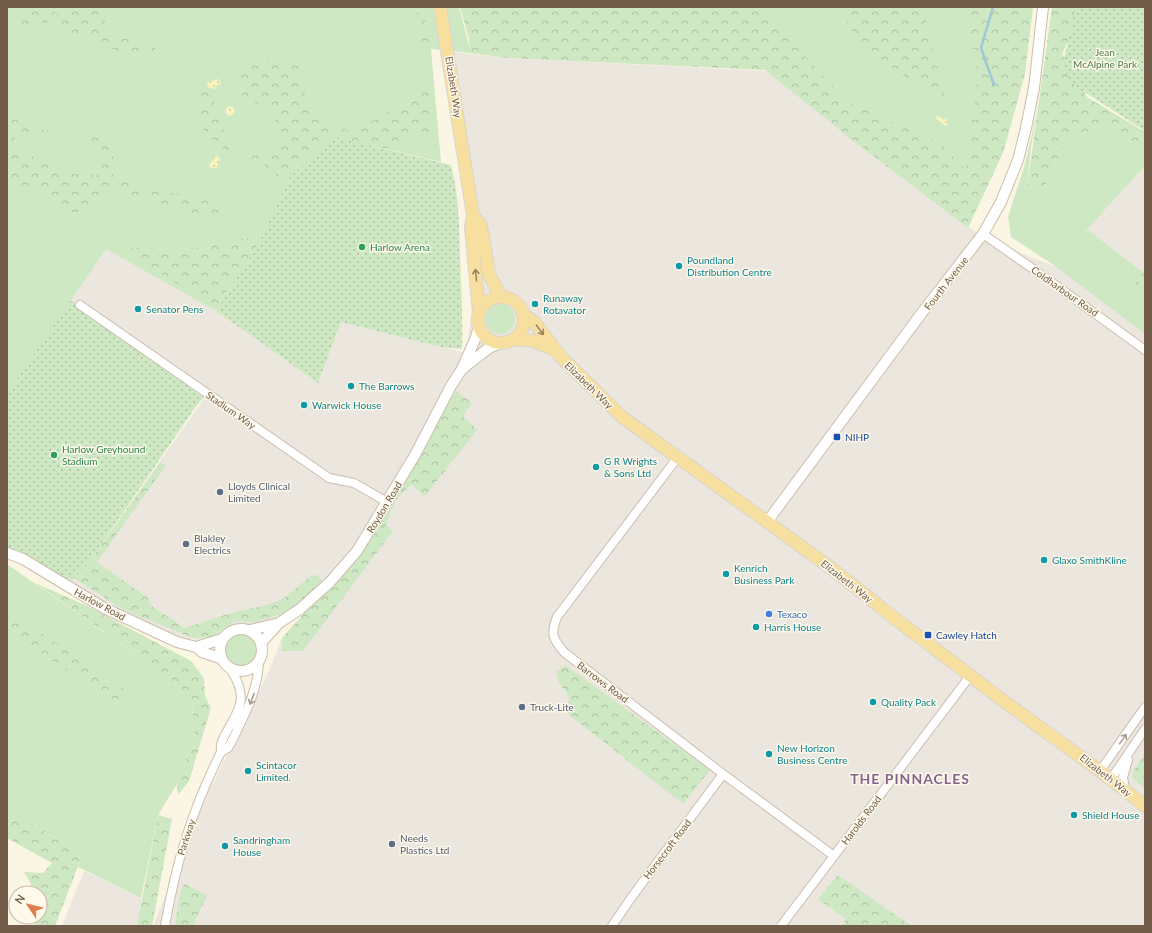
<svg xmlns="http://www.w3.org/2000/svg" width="1152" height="933" font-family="Lato,sans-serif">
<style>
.industrial{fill:#ebe6de}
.green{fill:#cee8c3}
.forest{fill:url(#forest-crowns)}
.sand{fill:url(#sand-dots)}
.park{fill:url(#park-dots)}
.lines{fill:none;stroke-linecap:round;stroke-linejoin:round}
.stream{stroke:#a0c7d5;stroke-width:2.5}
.minor-casing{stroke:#ccbdab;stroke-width:10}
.tertiary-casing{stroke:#ccbdab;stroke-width:12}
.primary-casing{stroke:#dad5d0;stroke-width:14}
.minor{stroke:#fff;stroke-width:8}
.tertiary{stroke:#fff;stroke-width:10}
.primary{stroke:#f7e09f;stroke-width:12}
.oneway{stroke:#9a8464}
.oneway2{stroke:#aa9e93}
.leisure-dot{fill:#2e9e5b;stroke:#fef9ea;stroke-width:1.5}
.culture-dot{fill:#0f9aa8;stroke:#fef9ea;stroke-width:1.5}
.transit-dot{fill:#1a4fb4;stroke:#fef9ea;stroke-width:1.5}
.service-dot{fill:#5c6f8a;stroke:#fef9ea;stroke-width:1.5}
.shop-dot{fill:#3f7fe0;stroke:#fef9ea;stroke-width:1.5}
.labels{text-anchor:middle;stroke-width:3;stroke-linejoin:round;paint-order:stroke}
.park-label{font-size:10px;fill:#517d46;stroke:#fef9ea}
.street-label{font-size:10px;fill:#725d4b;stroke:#fef9ea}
.leisure-label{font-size:10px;fill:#27864d;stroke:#fef9ea;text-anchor:start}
.culture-label{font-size:10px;fill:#0d838f;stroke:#fef9ea;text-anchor:start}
.transit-label{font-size:10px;fill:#164399;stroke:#fef9ea;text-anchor:start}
.service-label{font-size:10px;fill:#4e5e75;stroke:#fef9ea;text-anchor:start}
.shop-label{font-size:10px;fill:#366cbe;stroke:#fef9ea;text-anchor:start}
.district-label{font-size:14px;font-weight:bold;letter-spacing:1px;fill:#85638f;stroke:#fef9ea}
</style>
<defs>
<pattern id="forest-crowns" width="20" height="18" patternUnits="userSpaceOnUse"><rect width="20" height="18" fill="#cee8c3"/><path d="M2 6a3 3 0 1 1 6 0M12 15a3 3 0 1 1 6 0" fill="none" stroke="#acbfa0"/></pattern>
<pattern id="sand-dots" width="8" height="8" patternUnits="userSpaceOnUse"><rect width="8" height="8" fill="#f9f3c0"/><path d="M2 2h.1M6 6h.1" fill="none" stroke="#cec89e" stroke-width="1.8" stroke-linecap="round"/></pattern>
<pattern id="park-dots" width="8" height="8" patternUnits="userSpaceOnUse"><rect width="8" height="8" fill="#cee8c3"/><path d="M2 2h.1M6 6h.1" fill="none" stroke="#acbfa0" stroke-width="1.8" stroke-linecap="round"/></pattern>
</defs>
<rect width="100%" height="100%" fill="#fbf5e4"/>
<path class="industrial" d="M 452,52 L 508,58 L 766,71 L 966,226 L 992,242 L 1054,266 L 1145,166 L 1145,926 L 153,926 L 207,795 L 270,669 L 282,638 L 344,575 L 357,551 L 288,617 L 256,626 L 232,626 L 209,641 L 167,637 L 66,586 L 87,565 L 208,393 L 71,300 L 106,248 L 216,311 L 318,383 L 341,322 L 466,353 L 482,238 Z
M 84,871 L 141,898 L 145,926 L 62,926 Z"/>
<path class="green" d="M 7,7 L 459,7 L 471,53 L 431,49 L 441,162 L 335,137 L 290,177 L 258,245 L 216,311 L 106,249 L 7,394 Z
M 758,7 L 965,7 L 979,77 L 966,171 L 847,102 Z
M 1039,103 L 1031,147 L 1027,188 L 1045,186 L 1068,137 L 1104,128 L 1145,148 L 1145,166 L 1082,235 L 1088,230 L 1145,274 L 1145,334 L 1055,266 L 1011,237 L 1008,217 L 1025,164 Z
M485 319a15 15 0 1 1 30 0a15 15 0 1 1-30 0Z
M 7,564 L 168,677 L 192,703 L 194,737 L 177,784 L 158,815 L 141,898 L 78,867 L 82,856 L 7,807 L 7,633 L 118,702 L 130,694 L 7,609 Z
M224 650a17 17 0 1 1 34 0a17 17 0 1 1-34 0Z
M 1134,770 L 1145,780 L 1145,789 L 1132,777 Z"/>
<path class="forest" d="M 44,7 L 47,7 L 60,15 L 73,7 L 101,7 L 108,32 L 134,42 L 156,45 L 156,54 L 130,56 L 119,53 L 99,41 L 73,33 L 50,22 L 18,25 L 7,35 L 7,14 L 23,16 Z
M 238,7 L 247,7 L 251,23 Z
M 415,7 L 422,7 L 430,40 L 417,55 L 422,27 Z
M 460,7 L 759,7 L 847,101 L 941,144 L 966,170 L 978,75 L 965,7 L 1033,7 L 1025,74 L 1003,153 L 968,228 L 856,143 L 765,70 L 508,58 L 470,53 L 469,39 Z
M 838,7 L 923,7 L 945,98 L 904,76 L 864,50 Z
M 1052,7 L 1084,7 L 1062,54 L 1087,97 L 1145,132 L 1145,148 L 1104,128 L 1068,137 L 1045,186 L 1027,188 Z
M 271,58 L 298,66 L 309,110 L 352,133 L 417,95 L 427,74 L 432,161 L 420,125 L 409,129 L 402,150 L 380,148 L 330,137 L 311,149 L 298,170 L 281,179 L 262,163 L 231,154 L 204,133 L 197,93 L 211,92 L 223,129 L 246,156 L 274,155 L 281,129 L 267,109 L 242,95 L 240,69 Z
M 7,117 L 51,132 L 13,135 L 21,151 L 69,174 L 100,175 L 103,151 L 81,134 L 103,137 L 113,151 L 113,175 C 140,193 168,189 197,198 C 206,200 215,205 223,208 L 213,219 L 109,190 L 102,200 L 86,212 L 68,212 L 34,188 L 12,187 L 7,193 Z
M 254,238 L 258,244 L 216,308 L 118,247 L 154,248 L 173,253 L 232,239 Z
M 1143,273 L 1145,274 L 1145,291 L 1135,284 Z
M 456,391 L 472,403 L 463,416 L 477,430 L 425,496 L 412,485 C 396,495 391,509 386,526 L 393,531 L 303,651 L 282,651 L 282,638 L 307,610 L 343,574 Z
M 160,463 L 166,465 L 97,562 L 148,598 L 150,605 L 185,628 L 234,612 L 267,605 L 283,599 L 312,575 L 319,576 L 323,583 L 288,612 L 254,622 L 236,621 L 211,637 L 193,638 L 122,609 L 74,578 L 87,565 Z
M 35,583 L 87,606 L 191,661 L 204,678 L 205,696 L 211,708 L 189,781 L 178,795 L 177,784 L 194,737 L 192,703 L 168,677 Z
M 7,609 L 131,694 L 118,702 L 7,633 Z
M 565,665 L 710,770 L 683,804 L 568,714 L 569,697 L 559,682 L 556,672 Z
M 1145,753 L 1145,780 L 1134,770 Z
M 7,807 L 82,856 L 55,926 L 34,926 L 37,917 L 40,917 L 40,893 L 36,893 L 24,872 L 43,873 L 52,863 L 7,838 Z
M 158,815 L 172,819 L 152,926 L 137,926 Z
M 838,875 L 910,925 L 912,926 L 842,926 L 846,919 L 818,899 Z
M 184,884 L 207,895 L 193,926 L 175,926 L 179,897 Z"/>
<path class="sand" d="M 219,79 L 221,83 L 217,85 L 215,89 L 209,88 L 207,84 L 208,82 Z
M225.5 111a4.5 4.5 0 1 1 9 0a4.5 4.5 0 1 1-9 0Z
M 937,115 L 944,120 L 946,118 L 948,123 L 946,126 L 935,118 Z
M 218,156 L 220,159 L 217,167 L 213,169 L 209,166 L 210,163 L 213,160 L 214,157 Z"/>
<path class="park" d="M 1076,7 L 1145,7 L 1145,131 L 1075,86 L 1062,68 Z
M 334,137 L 451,165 C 459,195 459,225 460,256 C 461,287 463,318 462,349 L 441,347 L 341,322 L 318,383 L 216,311 L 258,245 L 290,177 Z
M 71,300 L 208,393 L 197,405 L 87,565 L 66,586 L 7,553 L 7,394 Z"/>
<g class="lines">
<path class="stream" d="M 993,7 L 981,48 L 994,85"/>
<defs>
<path id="minor" d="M 983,234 L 1046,278 L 1145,350
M 80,305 L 329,478 L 354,483 L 387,502
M 678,457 L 557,617 C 550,634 553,640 565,653 L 723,774 L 834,856
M 221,752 L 228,748 L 231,743 C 244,716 258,691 259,661
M 1100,771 L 1145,707
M 1111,779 L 1145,729
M 1125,790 L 1123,777 L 1128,760
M 165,926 C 176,862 192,810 221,752 C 220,743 223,739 227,731 C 242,706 247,695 231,670
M 612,926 L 631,898 L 723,774
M 781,926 L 970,676"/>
<path id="tertiary" d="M 462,369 L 489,348 L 501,343
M 767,522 L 921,314 L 983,234 L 1001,202 L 1018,160 L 1026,128 L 1034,88 L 1043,7
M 7,553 L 23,559 L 104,608 L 177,642 L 196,647 L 202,652 L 220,658
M220 650a21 21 0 1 1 42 0a21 21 0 1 1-42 0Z
M 250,630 L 279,623
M 261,643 L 279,623 L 300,609 L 330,582 L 357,551 L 415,455 L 451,386 L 462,369 L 476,337 L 479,327
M 196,647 L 222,639"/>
<path id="primary" d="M 440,7 L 473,215 L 471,227 L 479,313
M 473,215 L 481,225 L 489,274 L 501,297
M478 320a23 23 0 1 1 46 0a23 23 0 1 1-46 0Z
M 523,314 L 534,322 L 561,357 L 622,417 L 831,568 L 893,617 L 1005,702 L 1100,771 L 1145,806
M 514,339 L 533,341 L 553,349"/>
</defs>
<use href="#minor" class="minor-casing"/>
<use href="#tertiary" class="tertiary-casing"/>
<use href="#primary" class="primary-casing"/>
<use href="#minor" class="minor"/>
<use href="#tertiary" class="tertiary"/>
<use href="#primary" class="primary"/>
</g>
<defs><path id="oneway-shaft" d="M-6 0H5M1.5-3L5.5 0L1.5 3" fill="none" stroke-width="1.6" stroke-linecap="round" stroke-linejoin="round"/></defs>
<g class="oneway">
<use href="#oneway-shaft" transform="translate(476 275) rotate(-95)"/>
<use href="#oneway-shaft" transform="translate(540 330) rotate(53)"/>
</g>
<g class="oneway2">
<use href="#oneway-shaft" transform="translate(252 699) rotate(111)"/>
<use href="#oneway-shaft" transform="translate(1123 739) rotate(-55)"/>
</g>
<g class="leisure-dot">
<circle cx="362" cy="247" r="4"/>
<circle cx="54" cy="455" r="4"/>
</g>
<g class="culture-dot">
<circle cx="679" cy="266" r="4"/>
<circle cx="535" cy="304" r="4"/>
<circle cx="138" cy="309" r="4"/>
<circle cx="351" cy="386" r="4"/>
<circle cx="304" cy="405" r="4"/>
<circle cx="596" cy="467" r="4"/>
<circle cx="1044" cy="560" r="4"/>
<circle cx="726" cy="574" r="4"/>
<circle cx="756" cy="627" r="4"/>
<circle cx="873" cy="702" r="4"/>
<circle cx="769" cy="754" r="4"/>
<circle cx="248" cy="771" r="4"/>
<circle cx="1074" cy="815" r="4"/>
<circle cx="225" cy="846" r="4"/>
</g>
<g class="transit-dot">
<rect x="833" y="433" width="8" height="8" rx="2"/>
<rect x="924" y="631" width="8" height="8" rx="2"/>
</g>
<g class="service-dot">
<circle cx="220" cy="492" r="4"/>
<circle cx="186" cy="544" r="4"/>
<circle cx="522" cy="707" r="4"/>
<circle cx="392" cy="844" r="4"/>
</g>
<circle class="shop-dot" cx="769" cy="614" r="4"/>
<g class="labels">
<g class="park-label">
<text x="1105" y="56">Jean<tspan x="1105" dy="12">McAlpine Park</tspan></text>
</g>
<g class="street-label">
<text transform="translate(454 87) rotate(81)" y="4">Elizabeth Way</text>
<text transform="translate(946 283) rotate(-52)" y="4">Fourth Avenue</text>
<text transform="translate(1065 291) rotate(35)" y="4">Coldharbour Road</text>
<text transform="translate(589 385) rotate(44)" y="4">Elizabeth Way</text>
<text transform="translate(231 410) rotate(35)" y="4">Stadium Way</text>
<text transform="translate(384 507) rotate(-59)" y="4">Roydon Road</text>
<text transform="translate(847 581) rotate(38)" y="4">Elizabeth Way</text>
<text transform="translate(100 604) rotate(28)" y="4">Harlow Road</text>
<text transform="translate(603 682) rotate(37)" y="4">Barrows Road</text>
<text transform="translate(1106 775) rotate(38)" y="4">Elizabeth Way</text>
<text transform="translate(861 820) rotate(-53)" y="4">Harolds Road</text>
<text transform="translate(186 837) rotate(-72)" y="4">Parkway</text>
<text transform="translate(667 849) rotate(-53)" y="4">Horsecroft Road</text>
</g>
<g class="leisure-label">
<text x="370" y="251">Harlow Arena</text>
<text x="62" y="453">Harlow Greyhound<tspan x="62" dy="12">Stadium</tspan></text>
</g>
<g class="culture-label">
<text x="687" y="264">Poundland<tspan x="687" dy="12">Distribution Centre</tspan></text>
<text x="543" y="302">Runaway<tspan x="543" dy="12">Rotavator</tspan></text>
<text x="146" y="313">Senator Pens</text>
<text x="359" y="390">The Barrows</text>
<text x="312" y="409">Warwick House</text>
<text x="604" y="465">G R Wrights<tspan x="604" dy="12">&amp; Sons Ltd</tspan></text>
<text x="1052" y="564">Glaxo SmithKline</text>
<text x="734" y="572">Kenrich<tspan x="734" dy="12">Business Park</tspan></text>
<text x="764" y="631">Harris House</text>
<text x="881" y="706">Quality Pack</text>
<text x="777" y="752">New Horizon<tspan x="777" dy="12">Business Centre</tspan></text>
<text x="256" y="769">Scintacor<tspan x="256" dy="12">Limited.</tspan></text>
<text x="1082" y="819">Shield House</text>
<text x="233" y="844">Sandringham<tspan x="233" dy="12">House</tspan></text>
</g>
<g class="transit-label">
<text x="845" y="441">NIHP</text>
<text x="936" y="639">Cawley Hatch</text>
</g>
<g class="service-label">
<text x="228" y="490">Lloyds Clinical<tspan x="228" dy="12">Limited</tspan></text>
<text x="194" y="542">Blakley<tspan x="194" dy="12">Electrics</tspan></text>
<text x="530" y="711">Truck-Lite</text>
<text x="400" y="842">Needs<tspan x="400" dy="12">Plastics Ltd</tspan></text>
</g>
<g class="shop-label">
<text x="777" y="618">Texaco</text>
</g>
<g class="district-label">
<text x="910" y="784">THE PINNACLES</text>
</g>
</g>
<rect width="1152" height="933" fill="none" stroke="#725d4b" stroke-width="16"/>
<g transform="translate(28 905) rotate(305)"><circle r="19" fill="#fef9ea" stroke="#c6bbaa"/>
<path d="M0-3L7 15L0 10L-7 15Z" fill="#e07f4e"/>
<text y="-6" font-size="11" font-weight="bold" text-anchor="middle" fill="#725d4b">N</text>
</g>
</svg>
